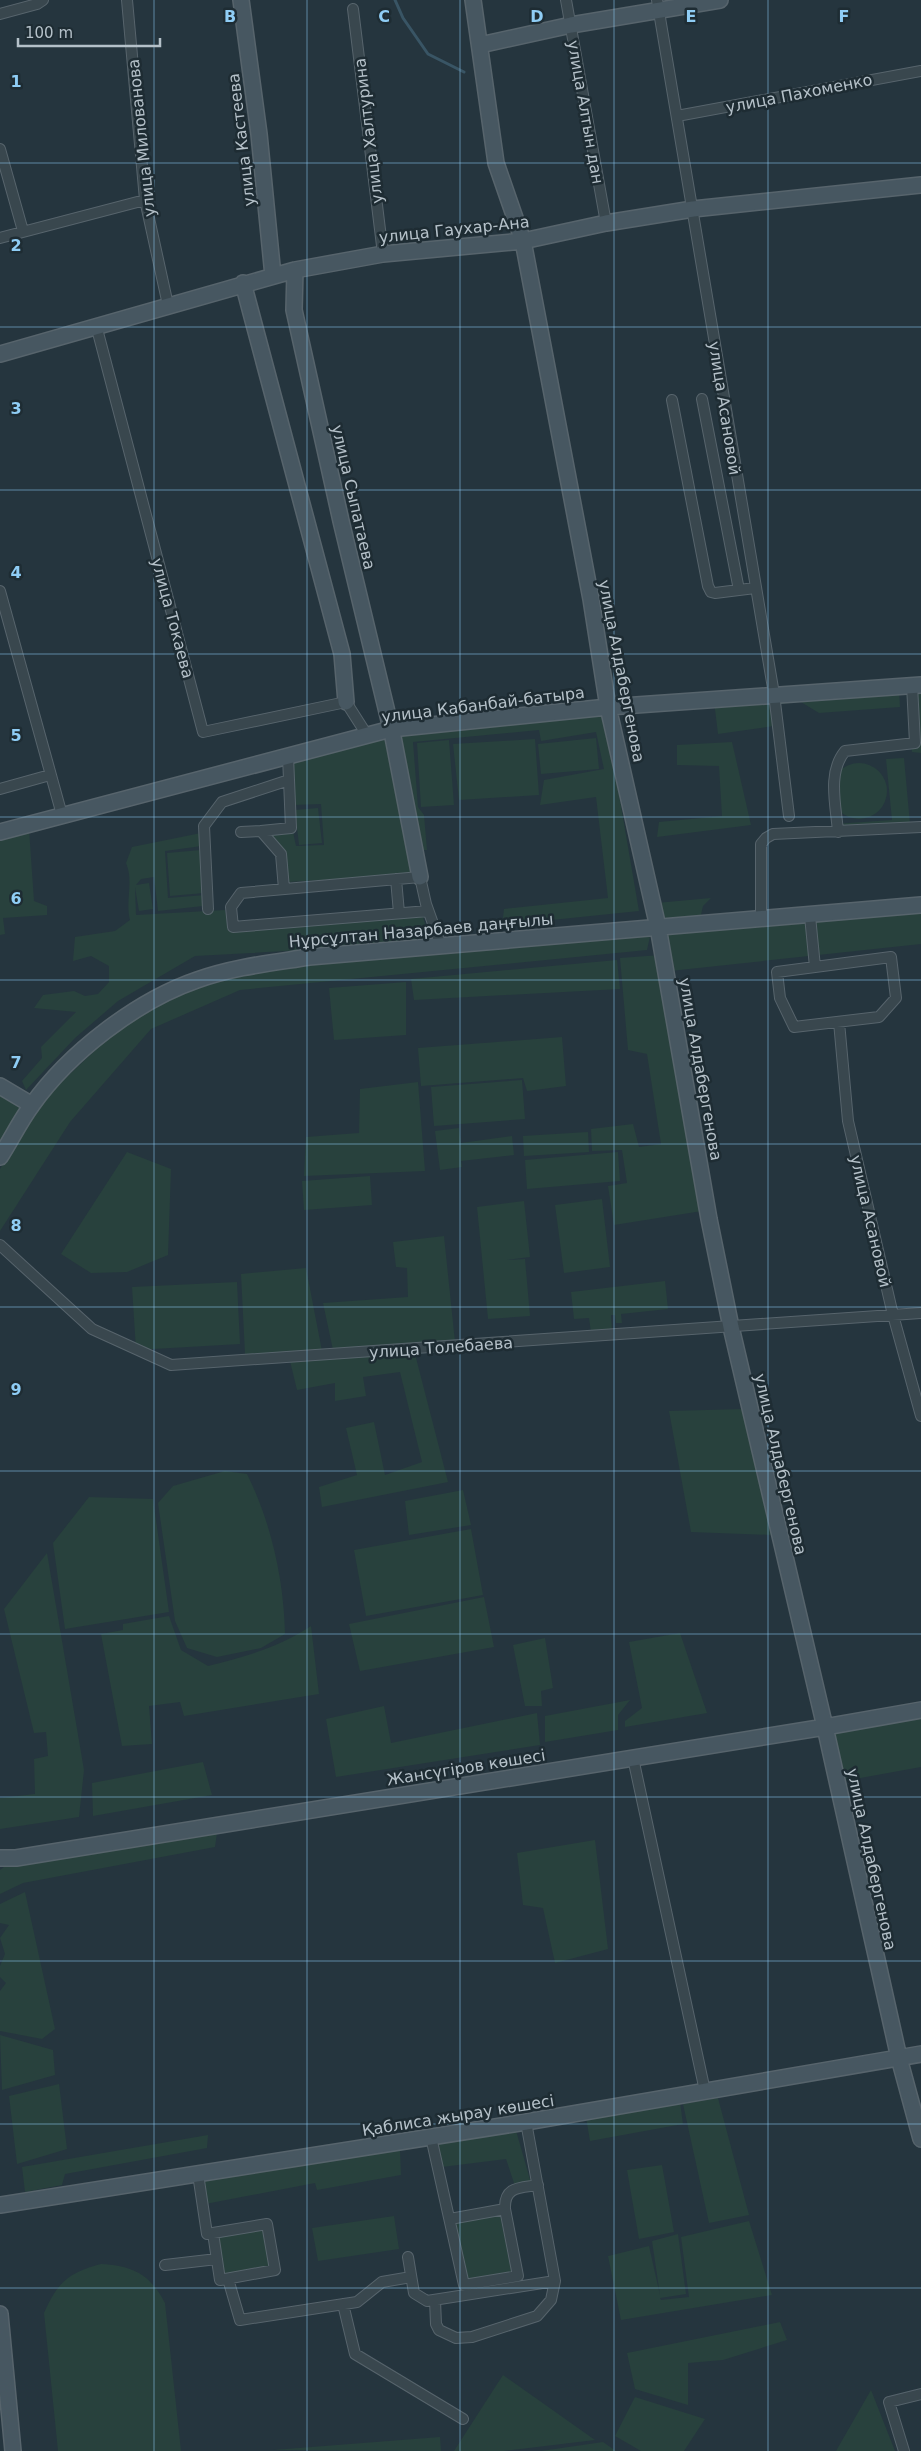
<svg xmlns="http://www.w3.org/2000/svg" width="921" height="2451" font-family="'DejaVu Sans',sans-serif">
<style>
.green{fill:#28413d}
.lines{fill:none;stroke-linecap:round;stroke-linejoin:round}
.stream{stroke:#395565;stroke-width:3}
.street-casing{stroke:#57646c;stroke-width:12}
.secondary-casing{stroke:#57646c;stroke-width:18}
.street{stroke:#39474e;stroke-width:10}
.secondary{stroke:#475761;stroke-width:15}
.grid{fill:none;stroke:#8fcdf5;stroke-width:1;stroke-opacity:0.55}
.labels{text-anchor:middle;stroke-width:5;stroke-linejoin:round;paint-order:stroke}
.street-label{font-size:16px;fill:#b5c1c9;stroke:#1e2c33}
.grid-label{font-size:16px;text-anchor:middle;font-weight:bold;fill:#8fcdf5;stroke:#1e2c33;stroke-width:5;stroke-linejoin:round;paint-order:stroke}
</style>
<rect width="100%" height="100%" fill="#25353e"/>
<path class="green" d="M 921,688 L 921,753 L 912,752 L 906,689 Z
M 899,690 L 900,707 L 819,713 L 801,702 L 780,704 L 780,697 Z
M 770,698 L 774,726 L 718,734 L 714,701 Z
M 605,713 L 639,911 L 502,925 L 504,909 L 608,898 L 596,797 L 540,805 L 544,780 L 604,769 L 596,732 L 541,741 L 539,730 L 413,742 L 418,807 L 424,815 L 427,850 L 419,850 L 398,733 Z
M 389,735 L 416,875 L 287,882 L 283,853 L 270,833 L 293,832 L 296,846 L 324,845 L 321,804 L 294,805 L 291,758 Z
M 596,738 L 599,769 L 541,774 L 538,744 Z
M 535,739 L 539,795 L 459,800 L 453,744 Z
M 449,740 L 454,805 L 421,807 L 417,743 Z
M 732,742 L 751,825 L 657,837 L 659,822 L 722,816 L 719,766 L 677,765 L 677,745 Z
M 904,758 L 910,824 L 895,833 L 835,837 L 834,824 L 892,820 L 886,759 Z
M831 791a28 28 0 1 1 56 0a28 28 0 1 1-56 0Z
M 318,808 L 322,843 L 299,845 L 295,810 Z
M 29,829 L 34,901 L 47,906 L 47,915 L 3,918 L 5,934 L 0,935 L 0,837 Z
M 201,833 L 202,846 L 165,851 L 168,898 L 205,895 L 203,906 L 158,911 L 154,877 L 141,879 L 136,885 L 149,883 L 153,909 L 139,911 L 135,887 L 136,915 L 225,910 L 230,929 L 422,914 L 431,943 L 195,956 L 118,1001 L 75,1038 L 26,1090 L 22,1081 L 42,1058 L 41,1047 L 76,1012 L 34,1008 L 43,995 L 74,991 L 85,996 L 98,994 L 109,982 L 109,966 L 91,956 L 73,961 L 75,937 L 115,931 L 130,920 C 125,901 134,881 126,863 L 132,847 Z
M 201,850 L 204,893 L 170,896 L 167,853 Z
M 711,898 L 703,906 L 700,919 L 660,923 L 656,903 Z
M 921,910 L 921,944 L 670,971 L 663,932 Z
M 651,932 L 647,950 L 240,990 L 151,1029 L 70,1122 L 0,1231 L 0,1169 L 39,1103 L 118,1029 L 194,986 L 295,959 Z
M 660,955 L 702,1211 L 614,1225 L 608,1186 L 627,1183 L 622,1150 L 592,1151 L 591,1129 L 633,1124 L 639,1147 L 661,1144 L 647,1054 L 628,1050 L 620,958 Z
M 617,960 L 620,989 L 414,1000 L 411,979 Z
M 406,982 L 406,1035 L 334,1040 L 329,988 Z
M 562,1037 L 566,1086 L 527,1091 L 523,1078 L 421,1086 L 418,1048 Z
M 522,1080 L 525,1119 L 434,1126 L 431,1087 Z
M 418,1082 L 425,1171 L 304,1176 L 306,1137 L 359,1133 L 360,1089 Z
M 0,1089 L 29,1106 L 0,1153 Z
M 459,1128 L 461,1143 L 512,1136 L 514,1155 L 461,1161 L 462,1167 L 440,1170 L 435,1131 Z
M 588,1132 L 589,1152 L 524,1156 L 523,1136 Z
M 127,1152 L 171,1169 L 168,1255 L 127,1272 L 91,1273 L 61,1254 Z
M 618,1152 L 620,1181 L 527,1189 L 525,1160 Z
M 370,1176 L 372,1205 L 304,1210 L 302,1181 Z
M 602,1199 L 610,1267 L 564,1273 L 555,1205 Z
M 524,1201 L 530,1257 L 506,1260 L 525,1259 L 530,1316 L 488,1319 L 477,1207 Z
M 444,1236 L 455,1342 L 333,1350 L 323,1303 L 408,1297 L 407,1268 L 396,1267 L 393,1242 Z
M 306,1268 L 322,1351 L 245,1354 L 241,1274 Z
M 665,1281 L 668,1309 L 621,1314 L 622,1323 L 616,1323 L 615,1315 L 611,1315 L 612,1330 L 591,1332 L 589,1318 L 574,1319 L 571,1292 Z
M 237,1282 L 240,1344 L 136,1350 L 132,1287 Z
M 415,1354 L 448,1482 L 322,1507 L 319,1487 L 357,1475 L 346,1428 L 374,1422 L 385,1475 L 422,1462 L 400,1372 L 363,1377 L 366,1396 L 335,1401 L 335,1383 L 297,1390 L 290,1361 Z
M 744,1409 L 773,1535 L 691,1532 L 669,1411 Z
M 225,1471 L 247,1474 C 271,1522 284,1580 285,1634 L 261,1648 L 217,1657 L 187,1648 L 175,1621 L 158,1503 L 173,1486 Z
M 463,1490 L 471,1525 L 409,1535 L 405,1501 Z
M 89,1497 L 153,1499 L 169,1612 L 65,1629 L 53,1543 Z
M 471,1529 L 483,1595 L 366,1616 L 354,1550 Z
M 47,1553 L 84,1770 L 79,1817 L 0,1829 L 0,1798 L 35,1794 L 34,1759 L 48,1756 L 46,1732 L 34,1733 L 4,1609 Z
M 484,1597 L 494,1647 L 360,1671 L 349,1624 Z
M 169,1616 L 181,1650 L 208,1666 C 244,1657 280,1647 311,1626 L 319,1694 L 184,1716 L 180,1702 L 149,1706 L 152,1744 L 122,1746 L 101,1634 L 123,1630 L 123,1624 Z
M 680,1633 L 707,1713 L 625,1727 L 625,1721 L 642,1708 L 629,1642 Z
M 545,1638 L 553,1688 L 541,1691 L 542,1706 L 525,1706 L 513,1645 Z
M 630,1700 L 618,1715 L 618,1730 L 545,1742 L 545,1716 Z
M 384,1706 L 391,1743 L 537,1713 L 540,1745 L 336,1777 L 326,1719 Z
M 921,1716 L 921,1767 L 844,1781 L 833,1731 Z
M 203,1762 L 212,1795 L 93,1816 L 92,1783 Z
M 217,1833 L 215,1847 L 23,1883 L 0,1894 L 0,1870 L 4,1867 Z
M 595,1840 L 608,1949 L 555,1963 L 543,1908 L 523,1905 L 517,1853 Z
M 25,1892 L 55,2029 L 42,2039 L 0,2031 L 0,1991 L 6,1983 L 0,1977 L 0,1966 L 5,1954 L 0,1938 L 9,1925 L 0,1923 L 0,1904 Z
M 0,2035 L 53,2050 L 55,2075 L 2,2090 Z
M 59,2084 L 67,2149 L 17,2164 L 9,2096 Z
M 718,2098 L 749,2215 L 709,2223 L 683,2104 Z
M 680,2102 L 683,2124 L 590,2141 L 586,2117 Z
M 515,2127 L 531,2183 L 515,2186 L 506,2159 L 442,2167 L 436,2141 Z
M 208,2135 L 207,2148 L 65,2174 L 62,2185 L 25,2192 L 22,2167 Z
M 400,2149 L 401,2175 L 317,2190 L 315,2183 L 200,2205 L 194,2180 Z
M 662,2165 L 674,2232 L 639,2239 L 627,2170 Z
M 500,2215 L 512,2272 L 467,2280 L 454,2222 Z
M 394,2216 L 399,2249 L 318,2261 L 312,2228 Z
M 749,2221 L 772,2295 L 621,2320 L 608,2256 L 649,2246 L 660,2295 L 652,2241 L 678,2234 L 686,2294 L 660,2298 L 661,2300 L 689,2297 L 681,2237 Z
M 264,2228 L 271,2268 L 222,2275 L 216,2236 Z
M 101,2264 C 133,2266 150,2274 165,2303 L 181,2451 L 58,2451 L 44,2313 C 58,2282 68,2273 101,2264 Z
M 780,2322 L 787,2340 L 723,2360 L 688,2363 L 688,2405 L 635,2389 L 627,2353 Z
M 503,2375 L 595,2440 L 504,2451 L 454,2451 Z
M 871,2390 L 895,2451 L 836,2451 Z
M 635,2397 L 705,2419 L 684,2451 L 641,2451 L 615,2436 Z
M 440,2437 L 441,2451 L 273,2450 Z
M 603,2442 L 616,2451 L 541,2451 Z"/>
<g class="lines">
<path class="stream" d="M 395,0 L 403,18 L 428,54 L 464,72"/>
<defs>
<path id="street" d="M 127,0 L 145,200 L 168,305
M 566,0 L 606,223
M 657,0 L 774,694 L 789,816
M 353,9 L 383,254
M 0,14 L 37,4 L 43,0
M 677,116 L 921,71
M 0,149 L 23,231
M 0,238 L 145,200
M 96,325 L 203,732 L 346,702 L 367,735
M 702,399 L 739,590
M 672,400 L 708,586 L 711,592 L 715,593 L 755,588
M 0,591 L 62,815
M 0,789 L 50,775
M 241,832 L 261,831
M 838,832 C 836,805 827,773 845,751 L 915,743 L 912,685
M 396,879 L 399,913
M 284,889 L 281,854 L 261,831 L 291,828 L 288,756
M 208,909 L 204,826 L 222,802 L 289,780
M 428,911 L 233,927 L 231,907 L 241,893 L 420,877 L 426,904 L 441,946
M 810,916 L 815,967
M 761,919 L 761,844 L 766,838 L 773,834 L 921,827
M 891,957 L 896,998 L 879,1017 L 794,1027 L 780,998 L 777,972 Z
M 839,1022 L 848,1121 L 893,1315 L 921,1416
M 0,1245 L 92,1329 L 171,1365 L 921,1313
M 633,1758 L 705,2091
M 431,2137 L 464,2285 L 518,2276 L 505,2209 L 450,2219
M 198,2174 L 207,2234 L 267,2224 L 275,2270 L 220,2280 L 213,2233
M 505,2209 C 504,2186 520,2188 538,2185
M 408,2257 L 414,2293 L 427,2301 L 555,2281
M 165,2265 L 217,2259
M 228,2279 L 240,2320 L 357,2302 L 382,2282 L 411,2277
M 435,2300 L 436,2324 L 439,2330 L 456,2338 L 472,2337 L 537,2316 L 551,2300 L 555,2281 L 526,2122
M 343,2304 L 355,2354 L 463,2419
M 904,2451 L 889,2402 L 921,2394"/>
<path id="secondary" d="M 241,0 L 259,134 L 273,276
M 473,0 L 496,163 L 523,241 L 591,599 L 608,707 L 658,927 L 709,1219 L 731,1327 L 825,1727 L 899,2058 L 921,2139
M 480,45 L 571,25 L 720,0
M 295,270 L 294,310 L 341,521 L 393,737 L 420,877
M 243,283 L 342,654 L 346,702
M 0,354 L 295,270 L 383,254 L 523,241 L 606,223 L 693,209 L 921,185
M 0,832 L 391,729 L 608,707 L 921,685
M 0,1086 L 32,1105
M 0,1157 C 11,1140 20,1121 32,1105 C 69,1053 136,1001 197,980 C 233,967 271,963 309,957 L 921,905
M 0,1858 L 16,1858 L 825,1727 L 921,1710
M 0,2205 L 526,2122 L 921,2054
M 0,2314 L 13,2451"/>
</defs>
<use href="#street" class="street-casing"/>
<use href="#secondary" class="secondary-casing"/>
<use href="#street" class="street"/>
<use href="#secondary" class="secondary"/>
</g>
<path class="grid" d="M 154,0 L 154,2451M 307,0 L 307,2451M 460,0 L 460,2451M 614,0 L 614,2451M 768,0 L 768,2451M 0,163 L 921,163M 0,327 L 921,327M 0,490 L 921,490M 0,654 L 921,654M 0,817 L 921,817M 0,980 L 921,980M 0,1144 L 921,1144M 0,1307 L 921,1307M 0,1471 L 921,1471M 0,1634 L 921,1634M 0,1797 L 921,1797M 0,1961 L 921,1961M 0,2124 L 921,2124M 0,2288 L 921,2288"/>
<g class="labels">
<g class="street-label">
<text transform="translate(799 93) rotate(-11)" y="6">улица Пахоменко</text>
<text transform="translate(586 112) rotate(80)" y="6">улица Алтын дан</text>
<text transform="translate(368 131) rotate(-97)" y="6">улица Халтурина</text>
<text transform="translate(141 138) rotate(-96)" y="6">улица Милованова</text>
<text transform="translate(241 140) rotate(-97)" y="6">улица Кастеева</text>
<text transform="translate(454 229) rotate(-6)" y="6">улица Гаухар-Ана</text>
<text transform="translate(725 408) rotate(81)" y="6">улица Асановой</text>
<text transform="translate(354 497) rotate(77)" y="6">улица Сыпатаева</text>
<text transform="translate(173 618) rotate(75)" y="6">улица Токаева</text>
<text transform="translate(622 671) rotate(79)" y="6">улица Алдабергенова</text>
<text transform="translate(483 704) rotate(-7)" y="6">улица Кабанбай-батыра</text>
<text transform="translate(421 930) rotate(-5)" y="6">Нұрсұлтан Назарбаев даңғылы</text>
<text transform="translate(701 1069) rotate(80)" y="6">улица Алдабергенова</text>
<text transform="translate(871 1221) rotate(77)" y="6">улица Асановой</text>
<text transform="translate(441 1347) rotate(-4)" y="6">улица Толебаева</text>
<text transform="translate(781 1464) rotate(77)" y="6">улица Алдабергенова</text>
<text transform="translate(466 1767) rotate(-9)" y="6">Жансүгіров көшесі</text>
<text transform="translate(872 1859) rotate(78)" y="6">улица Алдабергенова</text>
<text transform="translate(458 2115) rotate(-9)" y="6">Қаблиса жырау көшесі</text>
</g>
</g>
<g class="grid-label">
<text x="230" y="22">B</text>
<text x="384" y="22">C</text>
<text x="537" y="22">D</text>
<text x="691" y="22">E</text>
<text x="844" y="22">F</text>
<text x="16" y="87">1</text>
<text x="16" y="251">2</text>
<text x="16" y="414">3</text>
<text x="16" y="578">4</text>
<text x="16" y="741">5</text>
<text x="16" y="904">6</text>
<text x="16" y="1068">7</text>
<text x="16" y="1231">8</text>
<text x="16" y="1395">9</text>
</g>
<path d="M18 38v8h142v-8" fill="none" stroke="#b5c1c9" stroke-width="2.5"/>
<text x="25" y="38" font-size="15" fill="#b5c1c9" stroke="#1e2c33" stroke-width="4" paint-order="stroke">100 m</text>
</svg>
